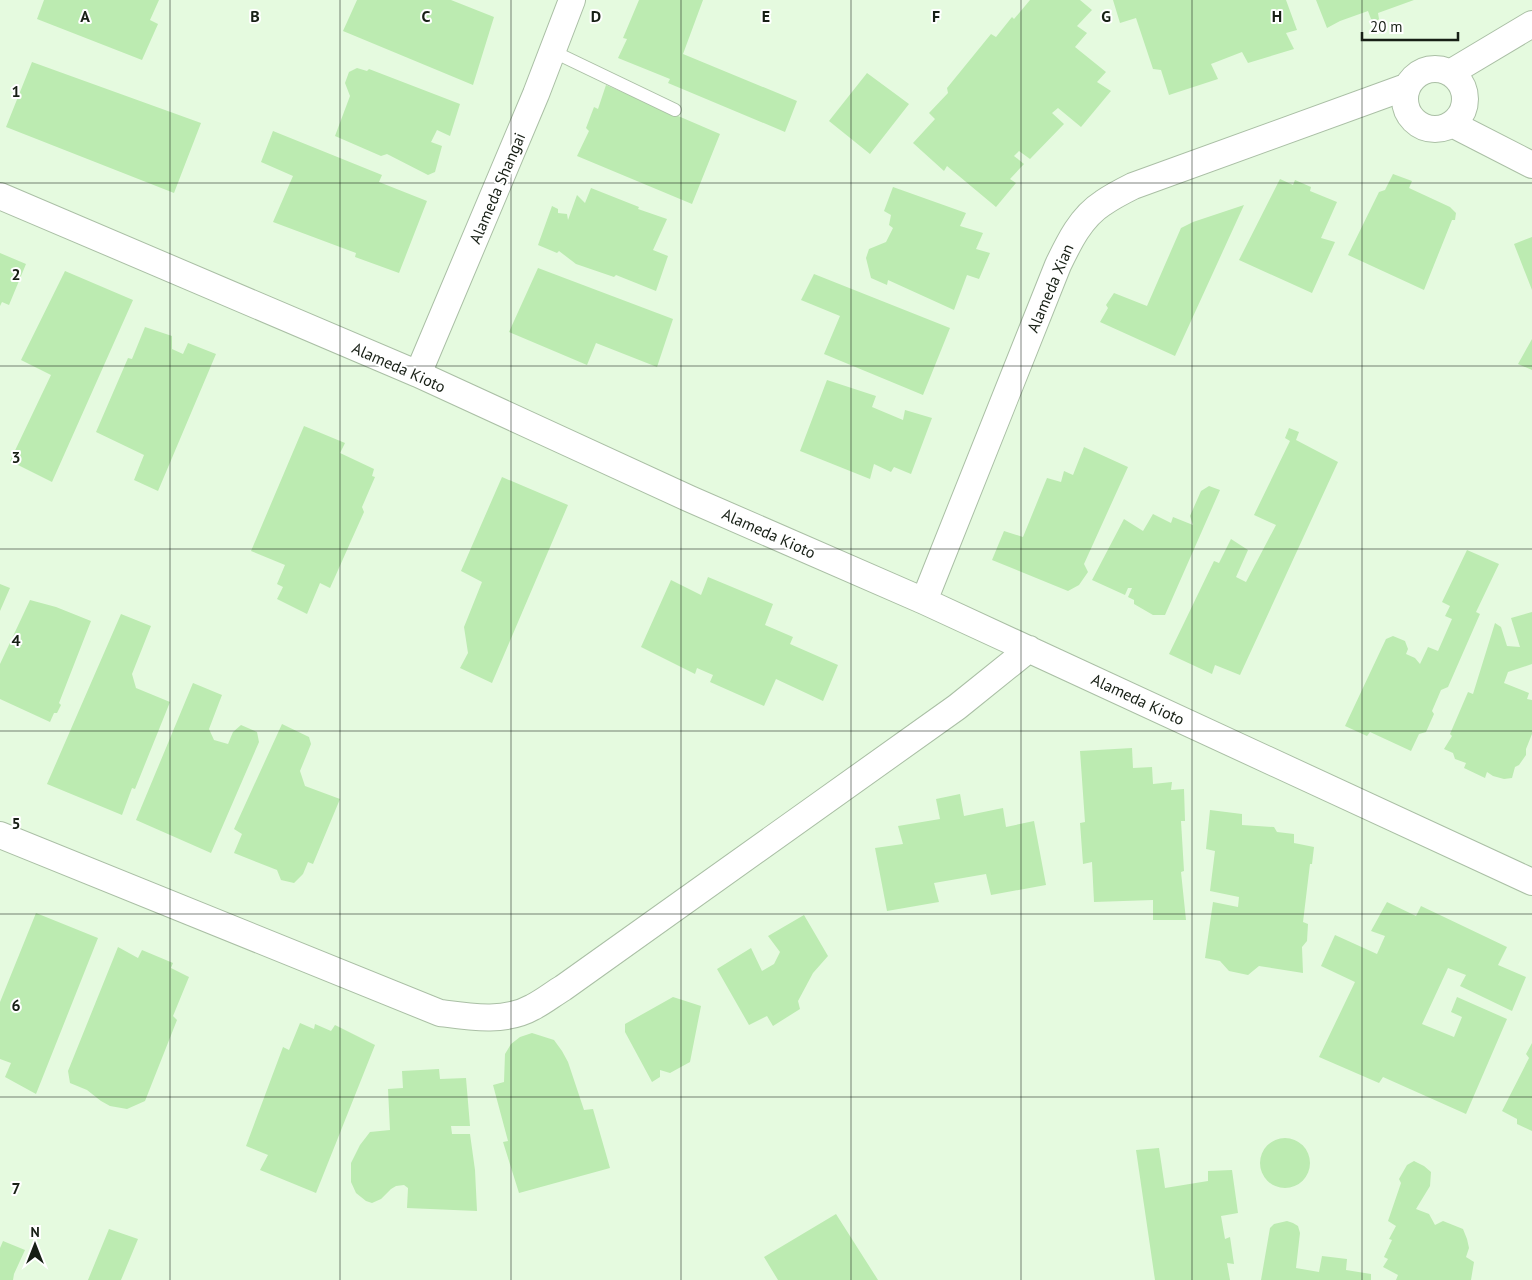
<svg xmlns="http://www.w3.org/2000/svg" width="1532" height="1280" font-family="'PT Sans',sans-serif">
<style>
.building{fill:#bcebb1}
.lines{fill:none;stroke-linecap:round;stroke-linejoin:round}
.lane-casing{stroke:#aabfa5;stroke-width:14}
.street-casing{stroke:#aabfa5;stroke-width:28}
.lane{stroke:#fff;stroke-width:12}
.street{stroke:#fff;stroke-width:26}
.grid{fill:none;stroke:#171f15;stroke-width:1;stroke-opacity:0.55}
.labels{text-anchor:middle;stroke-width:4;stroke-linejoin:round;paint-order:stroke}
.street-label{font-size:16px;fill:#171f15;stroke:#fff}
.grid-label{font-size:16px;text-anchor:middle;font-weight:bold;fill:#171f15;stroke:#fff;stroke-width:4;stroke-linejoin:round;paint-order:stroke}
</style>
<rect width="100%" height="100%" fill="#e5fadf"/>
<path class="building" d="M 44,0 L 159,0 L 150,20 L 158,24 L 142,60 L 37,19 Z
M 357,0 L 451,0 L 494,17 L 473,85 L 343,31 Z
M 639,0 L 703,0 L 683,54 L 797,101 L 785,132 L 668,83 L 670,79 L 618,58 L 627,39 L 623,38 Z
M 1030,0 L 1080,0 L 1092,10 L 1077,26 L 1087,33 L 1075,47 L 1106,72 L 1097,82 L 1111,91 L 1081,127 L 1058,108 L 1052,113 L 1064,124 L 1030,159 L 1019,151 L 1014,156 L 1024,164 L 1010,179 L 1016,183 L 996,207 L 947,166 L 944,171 L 913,143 L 935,119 L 929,113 L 948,93 L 947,88 L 991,34 L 996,37 L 1012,17 L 1014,19 Z
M 1113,0 L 1286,0 L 1297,30 L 1286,33 L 1294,49 L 1248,63 L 1242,52 L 1211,64 L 1218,79 L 1169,95 L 1161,70 L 1153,69 L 1136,18 L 1120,23 Z
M 1316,0 L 1414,0 L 1378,13 L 1379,19 L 1376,22 L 1371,19 L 1368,11 L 1340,21 L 1327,28 Z
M 32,62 L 201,123 L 174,193 L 6,127 Z
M 357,68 L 367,71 L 369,69 L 460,104 L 450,136 L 437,130 L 431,142 L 442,146 L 435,172 L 428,175 L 387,154 L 381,156 L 335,136 L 350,96 L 345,83 L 349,72 Z
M 867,73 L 909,104 L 870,154 L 829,121 Z
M 606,85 L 720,134 L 692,204 L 577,156 L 589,131 L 586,128 L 594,107 L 598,109 Z
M 273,131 L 382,175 L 379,182 L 427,201 L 399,273 L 355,257 L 356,253 L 273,222 L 293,176 L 261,162 Z
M 1393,174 L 1412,181 L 1409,188 L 1450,207 L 1456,213 L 1455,220 L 1452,220 L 1424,290 L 1348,255 L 1379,192 L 1385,190 Z
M 1280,179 L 1293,185 L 1295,180 L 1311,187 L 1310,191 L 1337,202 L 1321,238 L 1335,242 L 1312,293 L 1239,260 Z
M 893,187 L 966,213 L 960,226 L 983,233 L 976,249 L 990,253 L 979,279 L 967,275 L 954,310 L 888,280 L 887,285 L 871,278 L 866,258 L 869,249 L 886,242 L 893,228 L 889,225 L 891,215 L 884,211 Z
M 591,188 L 639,207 L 638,209 L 667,219 L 653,250 L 668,256 L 656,291 L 616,275 L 614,277 L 576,264 L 559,251 L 557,253 L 538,245 L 552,206 L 558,209 L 558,213 L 567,214 L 568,220 L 577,195 L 585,203 Z
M 1244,205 L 1175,356 L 1100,322 L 1108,308 L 1106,305 L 1114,293 L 1147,306 L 1181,228 L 1193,222 Z
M 1532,237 L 1532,290 L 1514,244 Z
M 0,253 L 26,264 L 9,305 L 2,302 L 0,306 Z
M 538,268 L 673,319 L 657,367 L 596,343 L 587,365 L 509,332 Z
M 65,271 L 133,300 L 52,482 L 10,461 L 51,375 L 21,360 Z
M 814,274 L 950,328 L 923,395 L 824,354 L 840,316 L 801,300 Z
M 145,327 L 172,336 L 172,349 L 183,354 L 188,343 L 216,354 L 158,491 L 134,480 L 144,455 L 96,432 L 128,358 L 132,359 Z
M 1532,339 L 1532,370 L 1518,364 Z
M 827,380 L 876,396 L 872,407 L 903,420 L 905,410 L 932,418 L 911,474 L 894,467 L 891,472 L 874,464 L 870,479 L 800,451 Z
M 304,426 L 345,443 L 340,453 L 374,469 L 372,476 L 375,477 L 362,507 L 364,512 L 330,588 L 320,583 L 307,614 L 277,599 L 283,587 L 277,584 L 285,565 L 251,551 Z
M 1289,428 L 1299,432 L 1296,440 L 1338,462 L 1240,675 L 1215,665 L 1212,674 L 1169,654 L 1214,561 L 1219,563 L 1231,539 L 1248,550 L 1236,577 L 1246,582 L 1276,525 L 1254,515 L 1290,441 L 1285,438 Z
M 1084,447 L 1128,467 L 1084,564 L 1088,572 L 1079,585 L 1068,591 L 992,560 L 1004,531 L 1023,537 L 1047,478 L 1061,482 L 1064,471 L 1073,475 Z
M 502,477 L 568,505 L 492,683 L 460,668 L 468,653 L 464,627 L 482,582 L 461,571 Z
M 1209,486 L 1220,490 L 1165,615 L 1153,615 L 1134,604 L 1134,600 L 1128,597 L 1132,588 L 1128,588 L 1125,595 L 1092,580 L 1124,519 L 1143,531 L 1153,514 L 1171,523 L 1173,517 L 1193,525 L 1190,516 L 1201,491 Z
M 1467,550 L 1499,564 L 1476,612 L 1480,614 L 1448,687 L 1441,690 L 1432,711 L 1434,714 L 1426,732 L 1419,734 L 1411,751 L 1370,732 L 1367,736 L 1345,726 L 1386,639 L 1393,636 L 1405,641 L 1408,649 L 1406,654 L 1415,658 L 1420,664 L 1428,647 L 1438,651 L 1452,619 L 1445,616 L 1450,606 L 1442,602 Z
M 708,577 L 773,604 L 765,625 L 793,637 L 790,644 L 838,665 L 823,701 L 776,679 L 764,706 L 710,682 L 713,675 L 697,668 L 695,674 L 641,647 L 671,580 L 701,595 Z
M 0,584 L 10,588 L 0,611 Z
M 30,600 L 56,607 L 91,621 L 59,703 L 61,705 L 57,713 L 54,713 L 50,722 L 0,699 L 0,664 Z
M 1532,612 L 1532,664 L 1508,672 L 1504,683 L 1529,693 L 1527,699 L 1532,700 L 1532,734 L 1526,749 L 1526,755 L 1519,765 L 1515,767 L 1512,778 L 1504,779 L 1493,776 L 1487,772 L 1485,778 L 1464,768 L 1466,763 L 1455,759 L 1453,753 L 1444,749 L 1452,736 L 1450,734 L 1468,692 L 1473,694 L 1495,623 L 1501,627 L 1507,646 L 1520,647 L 1511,618 Z
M 121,614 L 151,626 L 132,674 L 136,688 L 170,702 L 135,789 L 132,788 L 122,815 L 47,784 Z
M 193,683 L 222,695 L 209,729 L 214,740 L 228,744 L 233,732 L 241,725 L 257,732 L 259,742 L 211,853 L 136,820 Z
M 282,724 L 309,737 L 311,744 L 300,771 L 305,786 L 340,799 L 313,864 L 308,862 L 303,874 L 294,883 L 281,880 L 277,870 L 234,853 L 242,834 L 234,829 Z
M 1132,748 L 1133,768 L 1152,767 L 1153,784 L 1172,782 L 1171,790 L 1184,789 L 1185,821 L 1181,821 L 1184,871 L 1181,872 L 1186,920 L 1153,920 L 1153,900 L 1094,902 L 1092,862 L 1083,864 L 1080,823 L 1085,822 L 1080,751 Z
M 960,794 L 964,816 L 1003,808 L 1006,827 L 1034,821 L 1046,885 L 991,895 L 986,874 L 934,883 L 939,902 L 887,911 L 875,848 L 903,844 L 898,826 L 940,819 L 936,799 Z
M 1210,810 L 1242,814 L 1242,825 L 1274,827 L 1277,832 L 1294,834 L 1294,843 L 1314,847 L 1312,864 L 1310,864 L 1303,922 L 1308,924 L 1307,941 L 1302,947 L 1303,973 L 1259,966 L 1248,975 L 1229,971 L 1220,961 L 1205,958 L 1213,902 L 1238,907 L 1239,897 L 1210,891 L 1215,851 L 1206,849 Z
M 1387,902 L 1416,916 L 1421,906 L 1507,947 L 1498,965 L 1526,977 L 1512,1011 L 1460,986 L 1466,975 L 1448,968 L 1422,1024 L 1454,1037 L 1462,1017 L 1451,1012 L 1457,997 L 1507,1019 L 1466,1114 L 1383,1077 L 1379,1083 L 1319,1057 L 1355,982 L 1321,966 L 1335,935 L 1377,954 L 1385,936 L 1371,931 Z
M 36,913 L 98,938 L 36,1094 L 5,1077 L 11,1063 L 0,1059 L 0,1002 Z
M 804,915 L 828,956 L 813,973 L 798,1001 L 800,1009 L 773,1026 L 767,1016 L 749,1025 L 717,969 L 751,948 L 762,971 L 774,964 L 780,952 L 768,936 Z
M 118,947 L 138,958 L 142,950 L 173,963 L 171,968 L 189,977 L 173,1016 L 177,1020 L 145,1101 L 127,1109 L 110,1106 L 101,1101 L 87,1090 L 70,1083 L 68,1071 Z
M 673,997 L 701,1006 L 690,1062 L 670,1073 L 660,1070 L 660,1077 L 652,1082 L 625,1032 L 625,1024 Z
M 300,1023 L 314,1029 L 315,1024 L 331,1031 L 335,1025 L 375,1045 L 316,1193 L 260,1170 L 268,1155 L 246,1146 L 283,1047 L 289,1050 Z
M 532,1033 L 554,1040 L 562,1051 L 568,1062 L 584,1110 L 593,1109 L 610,1168 L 519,1193 L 503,1142 L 508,1141 L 493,1085 L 504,1082 L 505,1054 L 511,1044 L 520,1037 Z
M 1532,1043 L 1532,1131 L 1517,1124 L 1517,1119 L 1502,1111 L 1529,1058 L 1526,1054 Z
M 439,1069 L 440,1079 L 466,1078 L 470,1126 L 451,1126 L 452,1134 L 470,1134 L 475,1170 L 477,1211 L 407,1208 L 408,1188 L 404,1185 L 396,1186 L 391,1189 L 381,1199 L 372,1203 L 366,1201 L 356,1193 L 351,1182 L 351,1163 L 360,1145 L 370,1132 L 390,1130 L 388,1089 L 403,1088 L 402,1071 Z
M1260 1163a25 25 0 1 1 50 0a25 25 0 1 1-50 0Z
M 1159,1148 L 1165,1188 L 1208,1181 L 1208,1171 L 1232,1170 L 1238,1213 L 1221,1216 L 1225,1239 L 1230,1237 L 1234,1264 L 1227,1263 L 1230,1280 L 1155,1280 L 1136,1150 Z
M 1414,1161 L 1424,1166 L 1431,1172 L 1430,1186 L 1416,1209 L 1429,1214 L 1435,1225 L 1443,1221 L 1463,1229 L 1467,1239 L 1469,1248 L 1466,1257 L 1474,1262 L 1471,1280 L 1396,1280 L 1398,1275 L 1383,1267 L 1388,1259 L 1384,1257 L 1392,1240 L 1389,1239 L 1396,1226 L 1388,1221 L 1401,1183 L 1399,1179 L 1407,1165 Z
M 836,1214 L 878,1280 L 778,1280 L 764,1257 Z
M 1287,1221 L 1293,1223 L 1298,1226 L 1300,1233 L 1296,1268 L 1319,1272 L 1322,1256 L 1347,1259 L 1346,1270 L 1371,1274 L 1371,1280 L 1261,1280 L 1270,1228 L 1274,1224 Z
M 109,1229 L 138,1239 L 121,1280 L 88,1280 Z
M 3,1241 L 25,1250 L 14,1274 L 13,1280 L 0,1280 L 0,1248 Z"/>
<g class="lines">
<defs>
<path id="lane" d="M 552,51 L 675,110"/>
<path id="street" d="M1405 99a30 30 0 1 1 60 0a30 30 0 1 1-60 0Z
M 1450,73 L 1532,24
M 1452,124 L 1532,165
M 0,196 L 418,374 L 690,499 L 924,601 L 1532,882
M 418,374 L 536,94 L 572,0
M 924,601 L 1058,265 C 1069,242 1081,217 1103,203 C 1113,196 1123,191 1133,186 L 1406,87
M 0,835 L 440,1013 C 470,1017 505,1023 533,1007 C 543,1002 553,994 563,988 L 957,707 L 1029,649"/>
</defs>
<use href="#lane" class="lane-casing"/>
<use href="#street" class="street-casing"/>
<use href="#lane" class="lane"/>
<use href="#street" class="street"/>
</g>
<path class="grid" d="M 170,0 L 170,1280M 340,0 L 340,1280M 511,0 L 511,1280M 681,0 L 681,1280M 851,0 L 851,1280M 1021,0 L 1021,1280M 1192,0 L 1192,1280M 1362,0 L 1362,1280M 0,183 L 1532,183M 0,366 L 1532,366M 0,549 L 1532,549M 0,731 L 1532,731M 0,914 L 1532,914M 0,1097 L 1532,1097"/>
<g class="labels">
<g class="street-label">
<text transform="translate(497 188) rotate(-67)" y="6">Alameda Shangai</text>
<text transform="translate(1050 288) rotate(-67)" y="6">Alameda Xian</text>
<text transform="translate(399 367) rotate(24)" y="6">Alameda Kioto</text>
<text transform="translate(769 533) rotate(24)" y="6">Alameda Kioto</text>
<text transform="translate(1138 699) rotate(25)" y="6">Alameda Kioto</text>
</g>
</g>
<g class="grid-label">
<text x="85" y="22">A</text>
<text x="255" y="22">B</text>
<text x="426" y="22">C</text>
<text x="596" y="22">D</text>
<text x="766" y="22">E</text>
<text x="936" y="22">F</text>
<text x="1106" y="22">G</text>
<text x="1277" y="22">H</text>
<text x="16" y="97">1</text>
<text x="16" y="280">2</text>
<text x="16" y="463">3</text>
<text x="16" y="646">4</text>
<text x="16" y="829">5</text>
<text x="16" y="1011">6</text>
<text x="16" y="1194">7</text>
</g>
<g transform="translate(35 1245)" stroke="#ffffff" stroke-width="4" paint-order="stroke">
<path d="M0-4L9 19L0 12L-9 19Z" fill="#171f15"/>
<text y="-8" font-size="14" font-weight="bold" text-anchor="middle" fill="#171f15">N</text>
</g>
<path d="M1362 32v8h96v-8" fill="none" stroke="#171f15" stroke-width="2.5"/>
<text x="1370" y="32" font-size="15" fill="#171f15" stroke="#ffffff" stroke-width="4" paint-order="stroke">20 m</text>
</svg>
